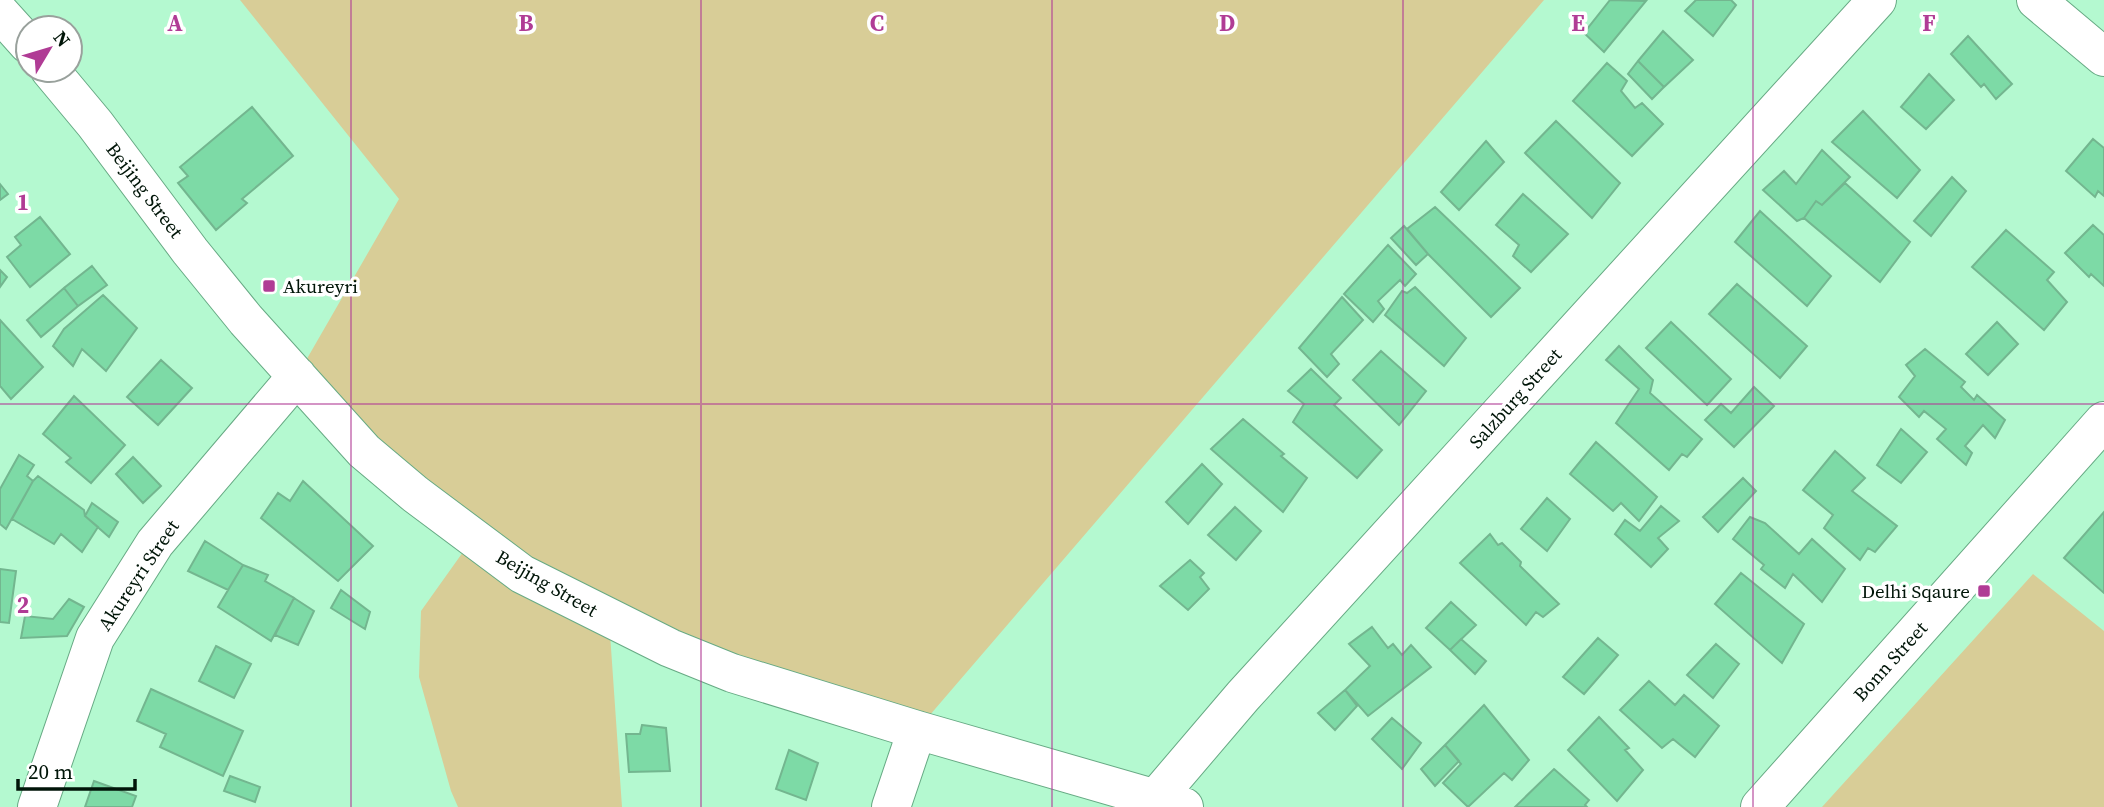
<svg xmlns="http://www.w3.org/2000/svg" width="2104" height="807" font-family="'Source Serif 4',serif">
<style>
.green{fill:#d8cd97}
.building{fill:#7ddaa6;stroke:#73b68f;stroke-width:2}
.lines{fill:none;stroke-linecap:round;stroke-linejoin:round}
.minor-casing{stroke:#67aa84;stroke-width:40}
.tertiary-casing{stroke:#67aa84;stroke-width:40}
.minor{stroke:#fff;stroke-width:38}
.tertiary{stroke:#fff;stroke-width:38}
.grid{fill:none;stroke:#b03c95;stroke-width:2;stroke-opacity:0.55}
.poi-dot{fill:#b03c95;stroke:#fff;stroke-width:2.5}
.labels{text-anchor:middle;stroke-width:7;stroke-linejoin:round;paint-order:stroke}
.street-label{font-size:19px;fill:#001508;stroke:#fff}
.poi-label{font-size:19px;fill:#001508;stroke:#fff;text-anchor:start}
.grid-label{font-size:23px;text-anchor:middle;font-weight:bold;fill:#b03c95;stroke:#fff;stroke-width:7;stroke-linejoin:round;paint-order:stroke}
</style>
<rect width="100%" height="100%" fill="#b4f9d0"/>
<path class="green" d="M 240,0 L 1544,0 L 917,730 L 609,619 L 622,807 L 458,807 L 451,791 L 419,677 L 421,611 L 473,538 L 297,376 L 399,199 Z
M 2033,574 L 2104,631 L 2104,807 L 1822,807 Z"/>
<path class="building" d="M 1610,0 L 1646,1 L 1604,52 L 1584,33 Z
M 1696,0 L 1731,0 L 1736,5 L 1713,36 L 1685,11 Z
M 1663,31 L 1693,60 L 1664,87 L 1638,61 Z
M 1968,36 L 2012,84 L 1996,99 L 1984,84 L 1981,87 L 1951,54 Z
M 1638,61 L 1664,87 L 1652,99 L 1628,74 Z
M 1607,63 L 1627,81 L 1621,91 L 1635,108 L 1642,103 L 1663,124 L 1632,156 L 1573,101 Z
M 1929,74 L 1954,100 L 1926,129 L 1901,107 Z
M 252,107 L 293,156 L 242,199 L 247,203 L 216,230 L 178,183 L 188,176 L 180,167 Z
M 1863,111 L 1920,170 L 1897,198 L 1832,142 Z
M 1556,121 L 1620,183 L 1592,218 L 1525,153 Z
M 2093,139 L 2104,148 L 2104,196 L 2098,191 L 2095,197 L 2066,171 Z
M 1486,141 L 1504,162 L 1459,210 L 1441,192 Z
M 1822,150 L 1850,177 L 1822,205 L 1816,201 L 1804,218 L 1797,221 L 1763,190 L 1784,171 L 1796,184 Z
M 1952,177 L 1966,191 L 1931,236 L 1914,221 Z
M 1845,183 L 1910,242 L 1880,282 L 1804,218 L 1816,201 L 1822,205 Z
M 0,184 L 8,194 L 0,200 Z
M 1523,194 L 1568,234 L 1531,272 L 1513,256 L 1519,245 L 1496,225 Z
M 1435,207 L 1520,288 L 1491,317 L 1428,254 L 1407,229 Z
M 1760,211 L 1831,276 L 1807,306 L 1735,242 Z
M 40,217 L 70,254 L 30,287 L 7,257 L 21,245 L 15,237 Z
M 2093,225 L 2104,235 L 2104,286 L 2091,274 L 2089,277 L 2065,253 Z
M 1404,226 L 1428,254 L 1416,265 L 1391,238 Z
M 2006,230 L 2054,272 L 2047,280 L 2067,302 L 2044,330 L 1972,267 Z
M 1388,245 L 1416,274 L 1405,286 L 1400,280 L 1378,301 L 1384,309 L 1373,322 L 1344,294 Z
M 92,266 L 107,285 L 78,306 L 64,288 Z
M 0,270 L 7,277 L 0,287 Z
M 1737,284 L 1807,346 L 1780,378 L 1709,314 Z
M 1415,287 L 1466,338 L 1444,366 L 1385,315 L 1402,291 L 1407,293 Z
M 64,288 L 78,306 L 41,337 L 27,320 Z
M 103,295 L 137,328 L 106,371 L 82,349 L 73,366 L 53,346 L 64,329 Z
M 1342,297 L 1363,320 L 1331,354 L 1339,364 L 1327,377 L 1299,348 Z
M 0,320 L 43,367 L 11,399 L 0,386 Z
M 1671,322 L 1731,379 L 1707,405 L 1646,348 Z
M 1997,322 L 2018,344 L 1988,375 L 1966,354 Z
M 1619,346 L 1653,380 L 1650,393 L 1702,439 L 1687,457 L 1682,454 L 1669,470 L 1616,423 L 1639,389 L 1606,360 Z
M 1925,349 L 1965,382 L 1961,387 L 1974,400 L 1977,395 L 2005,420 L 1995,438 L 1983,425 L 1965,446 L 1972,453 L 1966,465 L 1937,439 L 1946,429 L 1924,411 L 1919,417 L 1899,397 L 1915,376 L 1906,365 Z
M 1381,351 L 1426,391 L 1399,425 L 1353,380 Z
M 161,360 L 192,388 L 158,425 L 127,397 Z
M 1311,369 L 1341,398 L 1334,405 L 1382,450 L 1357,478 L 1293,422 L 1304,404 L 1288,391 Z
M 1754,387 L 1774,406 L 1734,447 L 1705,420 L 1721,404 L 1731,413 Z
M 74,396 L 125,445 L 91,483 L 66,462 L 71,458 L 43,434 Z
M 1243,419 L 1284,454 L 1281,456 L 1307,478 L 1283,512 L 1211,449 Z
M 1901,429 L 1927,452 L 1901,483 L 1877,465 Z
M 1596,442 L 1657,497 L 1639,521 L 1621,503 L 1613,511 L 1570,474 Z
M 1835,451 L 1865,478 L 1852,491 L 1897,526 L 1875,552 L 1868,548 L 1860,560 L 1824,528 L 1833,515 L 1803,490 Z
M 19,455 L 34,465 L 27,476 L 33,481 L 6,529 L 0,524 L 0,489 Z
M 133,457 L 161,486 L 143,503 L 116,474 Z
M 1202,464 L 1222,484 L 1188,524 L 1166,502 Z
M 38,476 L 84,510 L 85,516 L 98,527 L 82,552 L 61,534 L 54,544 L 12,519 L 33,481 Z
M 1743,478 L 1756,491 L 1718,532 L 1703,517 Z
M 303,481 L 373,546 L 338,581 L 261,518 L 278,493 L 290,501 Z
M 1547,498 L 1570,519 L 1547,551 L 1521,529 Z
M 92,503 L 118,522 L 109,537 L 85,516 Z
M 1661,506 L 1679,521 L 1658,538 L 1668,549 L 1651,567 L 1615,534 L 1625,520 L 1640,531 Z
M 1235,507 L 1261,531 L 1236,560 L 1208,535 Z
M 2104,512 L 2104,593 L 2064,558 Z
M 1750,517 L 1765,523 L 1799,554 L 1812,539 L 1845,569 L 1822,602 L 1793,574 L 1785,588 L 1761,569 L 1764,565 L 1733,539 Z
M 1490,534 L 1498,545 L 1502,543 L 1521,562 L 1520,566 L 1559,604 L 1543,617 L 1536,612 L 1526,625 L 1460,563 Z
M 205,541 L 243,565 L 228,590 L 188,571 Z
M 1190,560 L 1204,573 L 1200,577 L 1209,589 L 1188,610 L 1160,586 Z
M 243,565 L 268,575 L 265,581 L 294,598 L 271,641 L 218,607 Z
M 0,569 L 16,571 L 9,623 L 0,622 Z
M 1741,573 L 1804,624 L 1782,663 L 1715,604 Z
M 341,590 L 370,612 L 365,629 L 331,608 Z
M 294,598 L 314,611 L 298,645 L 275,635 Z
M 69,599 L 84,607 L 67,636 L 21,638 L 25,616 L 53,619 Z
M 1451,602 L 1476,625 L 1450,650 L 1426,628 Z
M 1372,627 L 1388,648 L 1393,644 L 1402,655 L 1411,645 L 1431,667 L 1368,716 L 1345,690 L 1370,666 L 1349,644 Z
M 1598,638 L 1618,655 L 1584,694 L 1563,677 Z
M 1461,639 L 1486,661 L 1475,674 L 1450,650 Z
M 1716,644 L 1739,664 L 1713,698 L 1687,675 Z
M 216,646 L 251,664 L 234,698 L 199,681 Z
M 1649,681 L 1675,705 L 1684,695 L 1719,726 L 1695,757 L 1673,739 L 1662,748 L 1620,710 Z
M 151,689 L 243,731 L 223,776 L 160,747 L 166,734 L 137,721 Z
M 1345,690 L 1357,706 L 1335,730 L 1318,713 Z
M 1484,705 L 1529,760 L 1512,780 L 1504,773 L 1468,807 L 1443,783 L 1461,764 L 1445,745 Z
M 1599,717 L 1629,748 L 1625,750 L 1643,770 L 1617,801 L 1568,750 Z
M 1392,718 L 1421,743 L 1402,769 L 1372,739 Z
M 642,725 L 666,728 L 670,771 L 629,772 L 626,734 L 640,734 Z
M 1445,745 L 1459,761 L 1435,786 L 1421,769 Z
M 789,750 L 818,763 L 806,800 L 776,789 Z
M 1554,769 L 1589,800 L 1585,805 L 1587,807 L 1515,807 Z
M 230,776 L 260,787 L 255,802 L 224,791 Z
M 94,781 L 136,796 L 132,807 L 85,807 Z"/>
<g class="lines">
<defs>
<path id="minor" d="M 2036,0 L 2104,57
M 0,13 L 28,44
M 50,70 L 95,124 L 190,251 L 246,320 L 364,451 L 415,494 L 522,574 L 670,648 L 732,673 L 917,730 L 1184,807
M 1156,798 L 1243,696 L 1877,0
M 37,807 L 95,638 L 155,543 L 297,376
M 891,807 L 917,730"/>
<path id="tertiary" d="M 1760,807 L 2104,421"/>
</defs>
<use href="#minor" class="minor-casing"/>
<use href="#tertiary" class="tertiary-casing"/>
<use href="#minor" class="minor"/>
<use href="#tertiary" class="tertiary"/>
</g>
<path class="grid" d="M 351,0 L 351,807M 701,0 L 701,807M 1052,0 L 1052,807M 1403,0 L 1403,807M 1753,0 L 1753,807M 0,404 L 2104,404"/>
<g class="poi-dot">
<rect x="262" y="279" width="14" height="14" rx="3.5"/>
<rect x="1977" y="584" width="14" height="14" rx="3.5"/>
</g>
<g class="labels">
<g class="street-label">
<text transform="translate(145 190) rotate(53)" y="7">Beijing Street</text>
<text transform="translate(1515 398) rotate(-48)" y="7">Salzburg Street</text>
<text transform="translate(138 575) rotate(-56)" y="7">Akureyri Street</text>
<text transform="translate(547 583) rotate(30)" y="7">Beijing Street</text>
<text transform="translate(1890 661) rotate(-48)" y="7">Bonn Street</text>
</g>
<g class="poi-label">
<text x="283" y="293">Akureyri</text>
<text x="1970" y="598" text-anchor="end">Delhi Sqaure</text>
</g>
</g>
<g class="grid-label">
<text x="175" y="31">A</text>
<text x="526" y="31">B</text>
<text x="877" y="31">C</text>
<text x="1227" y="31">D</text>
<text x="1578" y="31">E</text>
<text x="1929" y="31">F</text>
<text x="23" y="210">1</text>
<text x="23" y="613">2</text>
</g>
<g transform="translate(49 49) rotate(52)"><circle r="33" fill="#ffffff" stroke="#99a19c" stroke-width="2"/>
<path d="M0-5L12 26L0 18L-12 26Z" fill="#b03c95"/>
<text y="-10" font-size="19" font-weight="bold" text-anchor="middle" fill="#001508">N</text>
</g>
<path d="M18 779v10h117v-10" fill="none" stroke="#001508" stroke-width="3.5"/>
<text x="28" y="779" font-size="21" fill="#001508" stroke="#ffffff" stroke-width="5" paint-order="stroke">20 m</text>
</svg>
